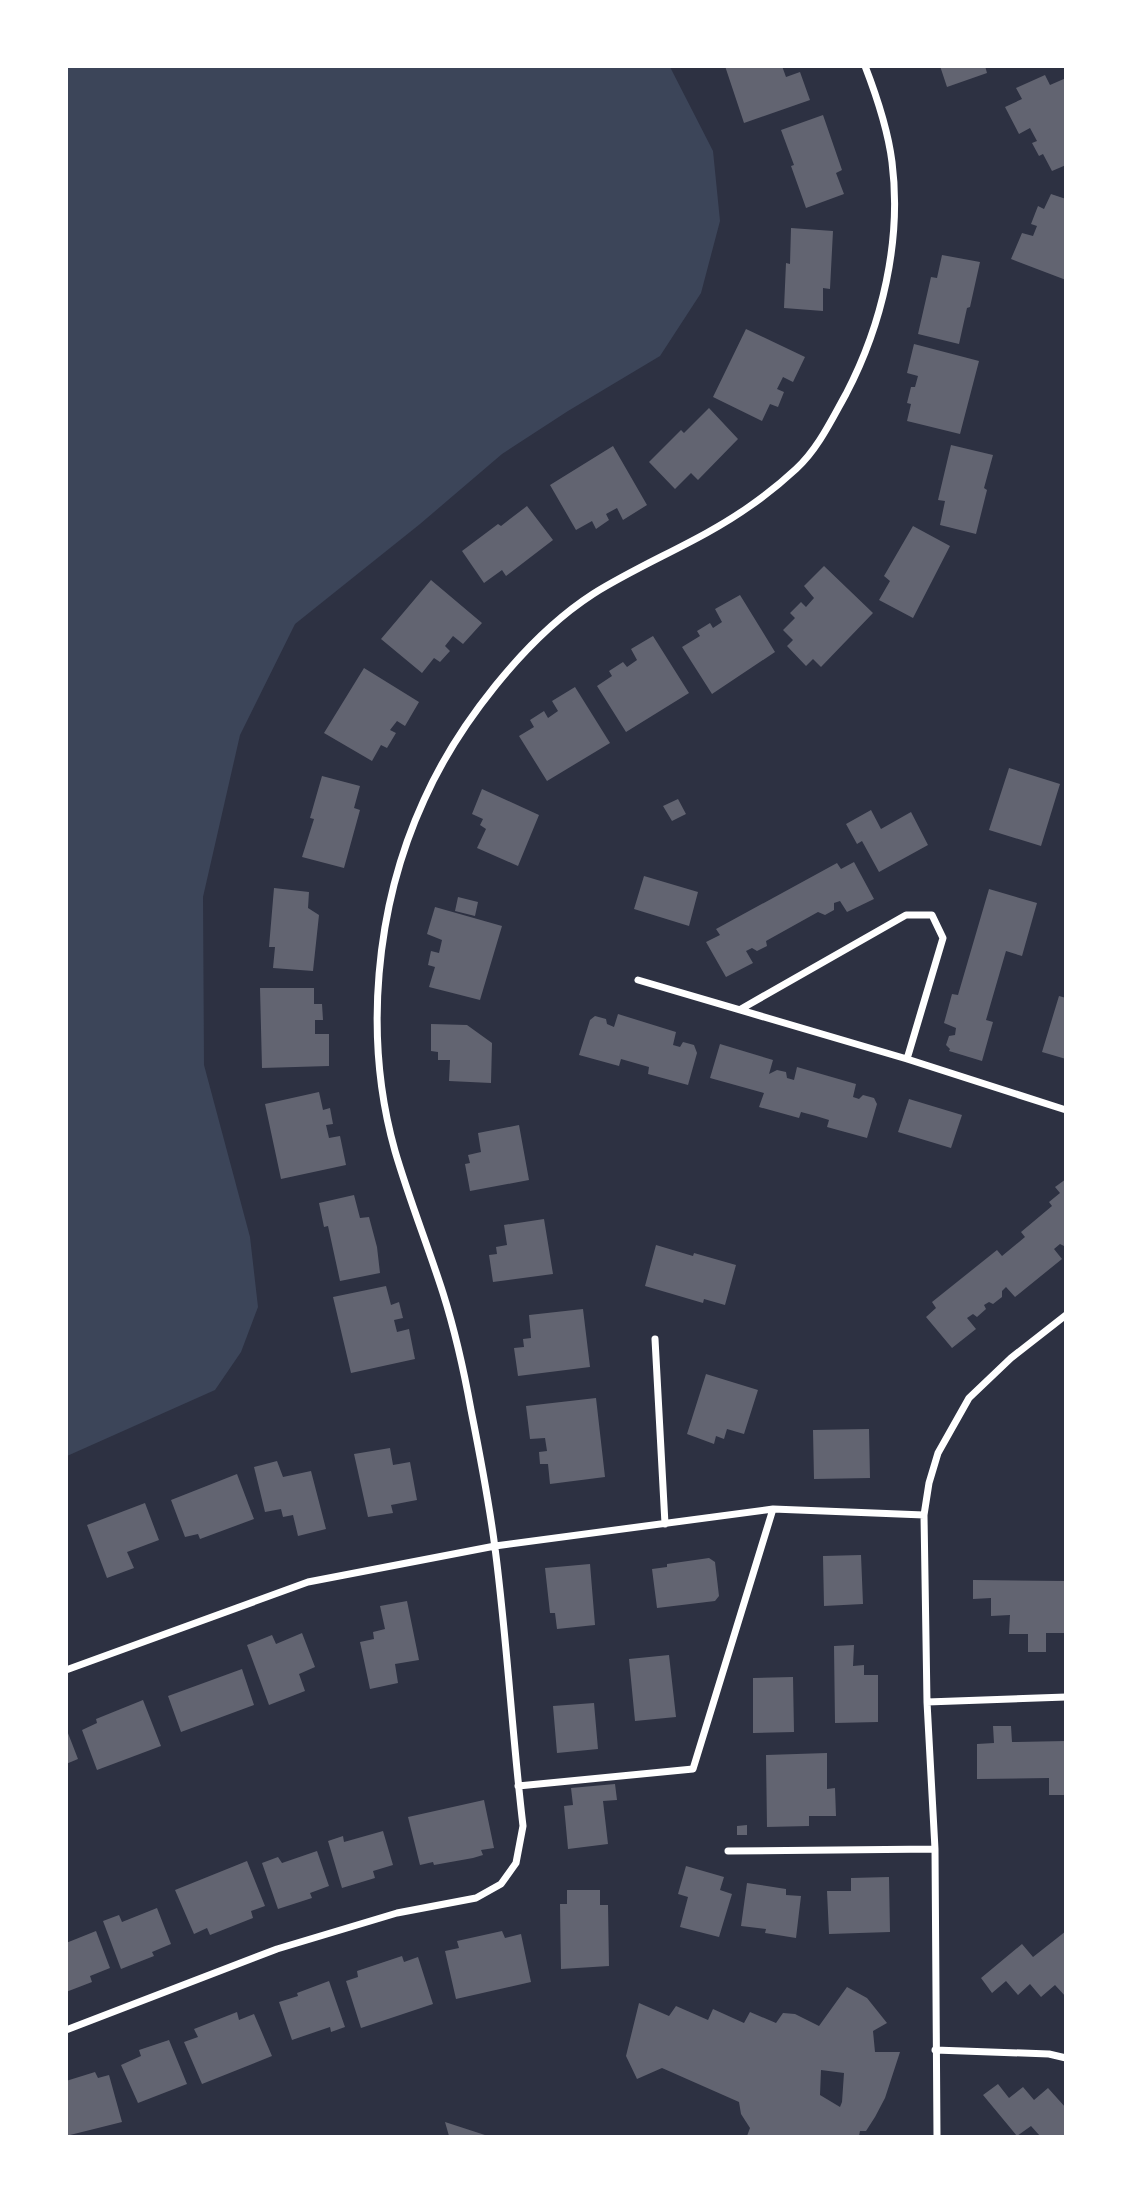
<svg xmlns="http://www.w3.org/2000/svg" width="1132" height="2203" font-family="Karla,sans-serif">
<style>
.green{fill:#3c4559}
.building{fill:#626471;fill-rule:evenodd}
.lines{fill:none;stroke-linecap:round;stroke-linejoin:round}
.minor{stroke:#fff;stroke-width:7}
</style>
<rect width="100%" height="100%" fill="#2d3142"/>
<path class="green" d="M 66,67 L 670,67 L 713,151 L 720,221 L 701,293 L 660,356 L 568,411 L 502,454 L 420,524 L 295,624 L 240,735 L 203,897 L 204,1065 L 250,1237 L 258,1307 L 241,1352 L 215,1390 L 67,1456 Z"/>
<path class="building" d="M 725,66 L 782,66 L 786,77 L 800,72 L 810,100 L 744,123 Z
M 940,66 L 985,66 L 987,73 L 947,87 Z
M 1045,75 L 1050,85 L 1066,78 L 1066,165 L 1052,171 L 1043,154 L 1039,156 L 1032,143 L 1037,141 L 1030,128 L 1019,134 L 1005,107 L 1022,99 L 1016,88 Z
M 823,115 L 842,170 L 836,173 L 844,194 L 806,208 L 791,166 L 794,165 L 781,130 Z
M 1051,194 L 1066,199 L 1066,280 L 1011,259 L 1022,233 L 1033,236 L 1037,226 L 1031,224 L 1038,206 L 1044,209 Z
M 791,228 L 833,231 L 830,289 L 823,288 L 823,311 L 784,308 L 786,263 L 790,264 Z
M 942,255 L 980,262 L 970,307 L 967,308 L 959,344 L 918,334 L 931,277 L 937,278 Z
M 746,329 L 805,357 L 793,382 L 783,377 L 777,389 L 784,392 L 778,407 L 770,404 L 762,421 L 713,397 Z
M 914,344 L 979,361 L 960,434 L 907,421 L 911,404 L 907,403 L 911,387 L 915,387 L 918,376 L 907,373 Z
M 709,408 L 738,439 L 698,480 L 691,473 L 675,489 L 649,462 L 681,430 L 684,433 Z
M 951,445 L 993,455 L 984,488 L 987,490 L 976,534 L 940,525 L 945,501 L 938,500 Z
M 613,446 L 647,505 L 623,520 L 617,508 L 606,514 L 609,520 L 596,529 L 592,521 L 576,530 L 550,485 Z
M 527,506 L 553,540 L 506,576 L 502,570 L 484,583 L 462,551 L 498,524 L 501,526 Z
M 913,526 L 950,546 L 913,618 L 879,600 L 890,581 L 884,576 Z
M 824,566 L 873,613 L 821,667 L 813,659 L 806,666 L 787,646 L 793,640 L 783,630 L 795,618 L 790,613 L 801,602 L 806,607 L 814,598 L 804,586 Z
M 431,580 L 482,623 L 463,644 L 453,636 L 445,646 L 450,651 L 440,662 L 434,658 L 422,673 L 381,639 Z
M 740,595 L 775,652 L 712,694 L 682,647 L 700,636 L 697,631 L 710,623 L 713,628 L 722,622 L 715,609 Z
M 653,636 L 689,693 L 626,732 L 597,686 L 612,676 L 609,671 L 623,662 L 627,667 L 637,660 L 631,649 Z
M 364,668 L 419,702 L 405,726 L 397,721 L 390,730 L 396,733 L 387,748 L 381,745 L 372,761 L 324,733 Z
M 575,687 L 610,743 L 547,781 L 519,736 L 534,727 L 530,720 L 544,711 L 548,718 L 558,711 L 552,701 Z
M 1009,768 L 1060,784 L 1041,846 L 989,830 Z
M 322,776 L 360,786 L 354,808 L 360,810 L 344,868 L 302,857 L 314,819 L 310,818 Z
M 482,789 L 539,815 L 518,866 L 477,848 L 486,829 L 480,825 L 483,819 L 472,814 Z
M 678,799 L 686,814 L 672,821 L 663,806 Z
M 871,810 L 881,829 L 911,812 L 928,845 L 879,872 L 862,841 L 857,844 L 846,824 Z
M 854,862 L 874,899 L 847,912 L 840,901 L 834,903 L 834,910 L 825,915 L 818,912 L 766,941 L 767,946 L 757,951 L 752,948 L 746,951 L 753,963 L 726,977 L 706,942 L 720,935 L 716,929 L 837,863 L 841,869 Z
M 644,876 L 698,892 L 689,926 L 634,909 Z
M 274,888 L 309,892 L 308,908 L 319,915 L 313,971 L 273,968 L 275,947 L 269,947 Z
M 989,889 L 1037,903 L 1022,956 L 1006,951 L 986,1020 L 993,1022 L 982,1061 L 949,1051 L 950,1049 L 946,1045 L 949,1036 L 955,1035 L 956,1028 L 944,1023 L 952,994 L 958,995 Z
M 458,897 L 478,902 L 475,916 L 455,911 Z
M 435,907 L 502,926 L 480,1000 L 429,987 L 435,967 L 428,965 L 431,951 L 439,953 L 442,940 L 427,934 Z
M 260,988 L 314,988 L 314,1004 L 322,1004 L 323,1020 L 315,1020 L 315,1034 L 329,1034 L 329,1066 L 262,1068 Z
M 1059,996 L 1066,998 L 1066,1059 L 1042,1052 Z
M 618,1014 L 676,1032 L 673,1045 L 680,1047 L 683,1042 L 694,1045 L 697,1053 L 688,1085 L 648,1074 L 649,1067 L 621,1059 L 619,1066 L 579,1055 L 590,1020 L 595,1016 L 606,1019 L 607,1024 L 614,1027 Z
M 431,1024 L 467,1025 L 492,1043 L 491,1083 L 449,1081 L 450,1060 L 438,1060 L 438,1052 L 431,1051 Z
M 720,1044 L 773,1060 L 769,1074 L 777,1070 L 786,1072 L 787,1078 L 794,1080 L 797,1067 L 856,1084 L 853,1097 L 859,1099 L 863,1095 L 874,1098 L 877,1104 L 867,1138 L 827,1127 L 829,1120 L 816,1116 L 801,1112 L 799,1118 L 759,1107 L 764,1093 L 710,1078 Z
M 319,1092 L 323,1110 L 330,1108 L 333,1124 L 326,1125 L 329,1138 L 340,1136 L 346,1165 L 281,1179 L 265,1104 Z
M 909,1099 L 962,1115 L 951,1148 L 898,1132 Z
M 519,1125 L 529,1180 L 470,1191 L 465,1164 L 470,1163 L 468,1155 L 481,1152 L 478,1133 Z
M 1066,1179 L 1066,1247 L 1060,1244 L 1054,1249 L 1062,1259 L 1015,1297 L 1006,1287 L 1002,1291 L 1002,1297 L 993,1304 L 989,1302 L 984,1305 L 986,1309 L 977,1317 L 973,1314 L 967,1318 L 976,1329 L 952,1348 L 926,1317 L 936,1308 L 932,1302 L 997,1250 L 1002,1256 L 1025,1237 L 1021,1232 L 1052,1206 L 1049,1202 L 1060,1193 L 1055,1187 Z
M 354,1195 L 360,1218 L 369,1217 L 377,1247 L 380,1273 L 340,1281 L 328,1226 L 324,1227 L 319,1203 Z
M 544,1219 L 553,1274 L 493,1282 L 489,1255 L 497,1254 L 496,1247 L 507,1245 L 504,1225 Z
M 656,1245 L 693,1256 L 694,1253 L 736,1265 L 725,1305 L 704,1299 L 703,1303 L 645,1286 Z
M 386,1286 L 391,1305 L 399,1302 L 403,1318 L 394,1320 L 397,1332 L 409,1329 L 415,1359 L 351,1373 L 333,1297 Z
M 583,1309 L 590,1367 L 518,1376 L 514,1348 L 524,1347 L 523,1339 L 531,1338 L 529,1315 Z
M 706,1374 L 758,1390 L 744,1434 L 727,1429 L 724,1439 L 716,1436 L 714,1444 L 687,1434 Z
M 596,1398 L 605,1477 L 550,1484 L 548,1464 L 540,1464 L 539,1452 L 547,1451 L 545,1438 L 530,1439 L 526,1406 Z
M 869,1429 L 870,1478 L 814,1479 L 813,1430 Z
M 390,1448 L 393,1465 L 410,1462 L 417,1500 L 391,1505 L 393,1513 L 368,1517 L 354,1454 Z
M 277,1461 L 283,1477 L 311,1471 L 326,1529 L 298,1536 L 293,1515 L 283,1517 L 281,1509 L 265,1512 L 254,1467 Z
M 237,1474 L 254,1519 L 200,1539 L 198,1534 L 185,1537 L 171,1500 Z
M 145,1503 L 159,1540 L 127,1552 L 134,1568 L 107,1578 L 87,1525 Z
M 861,1555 L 863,1604 L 824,1606 L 823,1556 Z
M 709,1558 L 715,1562 L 719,1596 L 715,1601 L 657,1608 L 652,1569 L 667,1567 L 667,1564 Z
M 590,1564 L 595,1625 L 557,1629 L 555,1613 L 550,1613 L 545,1568 Z
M 973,1580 L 1066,1581 L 1066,1633 L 1046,1633 L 1046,1652 L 1028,1652 L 1028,1634 L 1009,1634 L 1010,1615 L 991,1616 L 991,1598 L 973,1599 Z
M 407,1601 L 419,1660 L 395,1664 L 398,1683 L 370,1689 L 360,1642 L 374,1639 L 373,1632 L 385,1629 L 380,1606 Z
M 302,1633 L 315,1667 L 299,1674 L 305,1691 L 269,1705 L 247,1645 L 272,1635 L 276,1644 Z
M 854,1645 L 853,1666 L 864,1665 L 864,1675 L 878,1675 L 878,1722 L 835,1723 L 834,1646 Z
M 669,1655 L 676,1717 L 635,1721 L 629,1659 Z
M 242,1669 L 254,1705 L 181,1732 L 168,1696 Z
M 793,1677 L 794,1732 L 753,1733 L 753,1678 Z
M 143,1700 L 161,1746 L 97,1770 L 82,1730 L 97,1723 L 96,1719 Z
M 594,1703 L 598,1749 L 557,1753 L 553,1706 Z
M 993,1726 L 1011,1726 L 1012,1742 L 1066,1741 L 1066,1795 L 1049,1795 L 1049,1778 L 977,1779 L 977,1744 L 994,1743 Z
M 66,1728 L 78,1759 L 66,1764 Z
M 827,1753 L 827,1789 L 835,1788 L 836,1816 L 809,1816 L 809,1826 L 767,1827 L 766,1755 Z
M 615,1784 L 617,1800 L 603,1801 L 608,1844 L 568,1849 L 564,1806 L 573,1805 L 571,1788 Z
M 484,1800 L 494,1848 L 481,1850 L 483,1855 L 473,1858 L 434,1865 L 433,1862 L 420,1865 L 408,1817 Z
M 747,1825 L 747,1835 L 737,1835 L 737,1826 Z
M 383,1831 L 393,1865 L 373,1871 L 375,1878 L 342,1888 L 328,1841 L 343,1836 L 344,1842 Z
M 317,1851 L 329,1886 L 310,1893 L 312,1898 L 278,1909 L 262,1863 L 278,1857 L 282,1863 Z
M 247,1861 L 265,1906 L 251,1911 L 253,1918 L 210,1935 L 207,1928 L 194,1934 L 175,1890 Z
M 686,1866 L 724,1877 L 720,1890 L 732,1894 L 719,1937 L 680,1927 L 688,1897 L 678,1894 Z
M 889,1877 L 890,1932 L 829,1934 L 827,1891 L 851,1891 L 851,1878 Z
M 747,1883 L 786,1889 L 786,1895 L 801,1896 L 796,1938 L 765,1933 L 766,1929 L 741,1926 Z
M 567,1890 L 600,1890 L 600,1905 L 608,1905 L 609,1966 L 561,1969 L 560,1904 L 567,1904 Z
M 157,1908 L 171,1944 L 152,1952 L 154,1956 L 121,1969 L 103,1921 L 119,1915 L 122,1922 Z
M 96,1931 L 110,1968 L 90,1976 L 92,1982 L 66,1992 L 66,1943 Z
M 502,1931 L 505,1938 L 521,1934 L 531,1982 L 456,1999 L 445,1951 L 459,1948 L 457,1941 Z
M 1066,1931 L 1066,1997 L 1055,1985 L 1041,1997 L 1030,1984 L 1018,1995 L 1006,1981 L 992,1993 L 981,1978 L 1022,1944 L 1033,1957 Z
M 402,1956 L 404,1962 L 418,1957 L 433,2004 L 361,2028 L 346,1981 L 358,1977 L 357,1971 Z
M 329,1981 L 345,2027 L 331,2032 L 330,2027 L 292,2040 L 279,2002 L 298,1996 L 297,1993 Z
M 847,1987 L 867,1998 L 887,2023 L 873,2031 L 875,2052 L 900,2052 L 885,2098 L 875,2117 L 866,2131 L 860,2131 L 859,2136 L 747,2136 L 750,2128 L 741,2114 L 739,2102 L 662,2068 L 637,2079 L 626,2056 L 639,2003 L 669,2016 L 676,2006 L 708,2020 L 713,2009 L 744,2023 L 750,2012 L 776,2023 L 783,2013 L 795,2014 L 819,2026 ZM 821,2070 L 844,2073 L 842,2102 L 840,2107 L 820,2095 Z
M 237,2012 L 239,2020 L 254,2014 L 272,2056 L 202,2084 L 184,2042 L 198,2037 L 194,2029 Z
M 169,2040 L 187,2084 L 138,2103 L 121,2065 L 141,2056 L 139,2050 Z
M 95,2072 L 98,2078 L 109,2075 L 122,2122 L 66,2136 L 66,2081 Z
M 998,2084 L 1009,2098 L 1023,2087 L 1034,2100 L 1048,2088 L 1066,2108 L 1066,2136 L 1040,2136 L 1031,2126 L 1017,2136 L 983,2095 Z
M 445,2122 L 488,2136 L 449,2136 Z"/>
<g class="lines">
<path class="minor" d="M 638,980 L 907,1059 L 1066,1110
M 741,1009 L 906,915 L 932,915 L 943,938 L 907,1059
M 655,1339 L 665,1524
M 66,1670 L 308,1582 L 495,1546 L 773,1509 L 924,1515
M 927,1702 L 1066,1697
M 518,1786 L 693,1769 L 773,1509
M 728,1851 L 935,1849
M 66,2030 L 277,1949 L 397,1913 L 476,1898 L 501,1884 L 516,1863 L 523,1826 C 512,1733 507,1640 495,1548 C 489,1502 480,1455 471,1410 C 464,1371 455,1331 443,1293 C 428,1246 409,1199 395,1151 C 363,1038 375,907 424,800 C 457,726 525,638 593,594 C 644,562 701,541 750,506 C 766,495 782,482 796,469 C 818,449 832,419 846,394 C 882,325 902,241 892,162 C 888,130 877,97 865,66
M 935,2050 L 1049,2054 L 1066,2058
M 937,2136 L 935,1849 L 927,1702 L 924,1515 L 929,1483 L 938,1453 L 969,1398 L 1011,1358 L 1066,1315"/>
</g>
<rect width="1132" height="2203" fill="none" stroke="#ffffff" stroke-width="136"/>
</svg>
